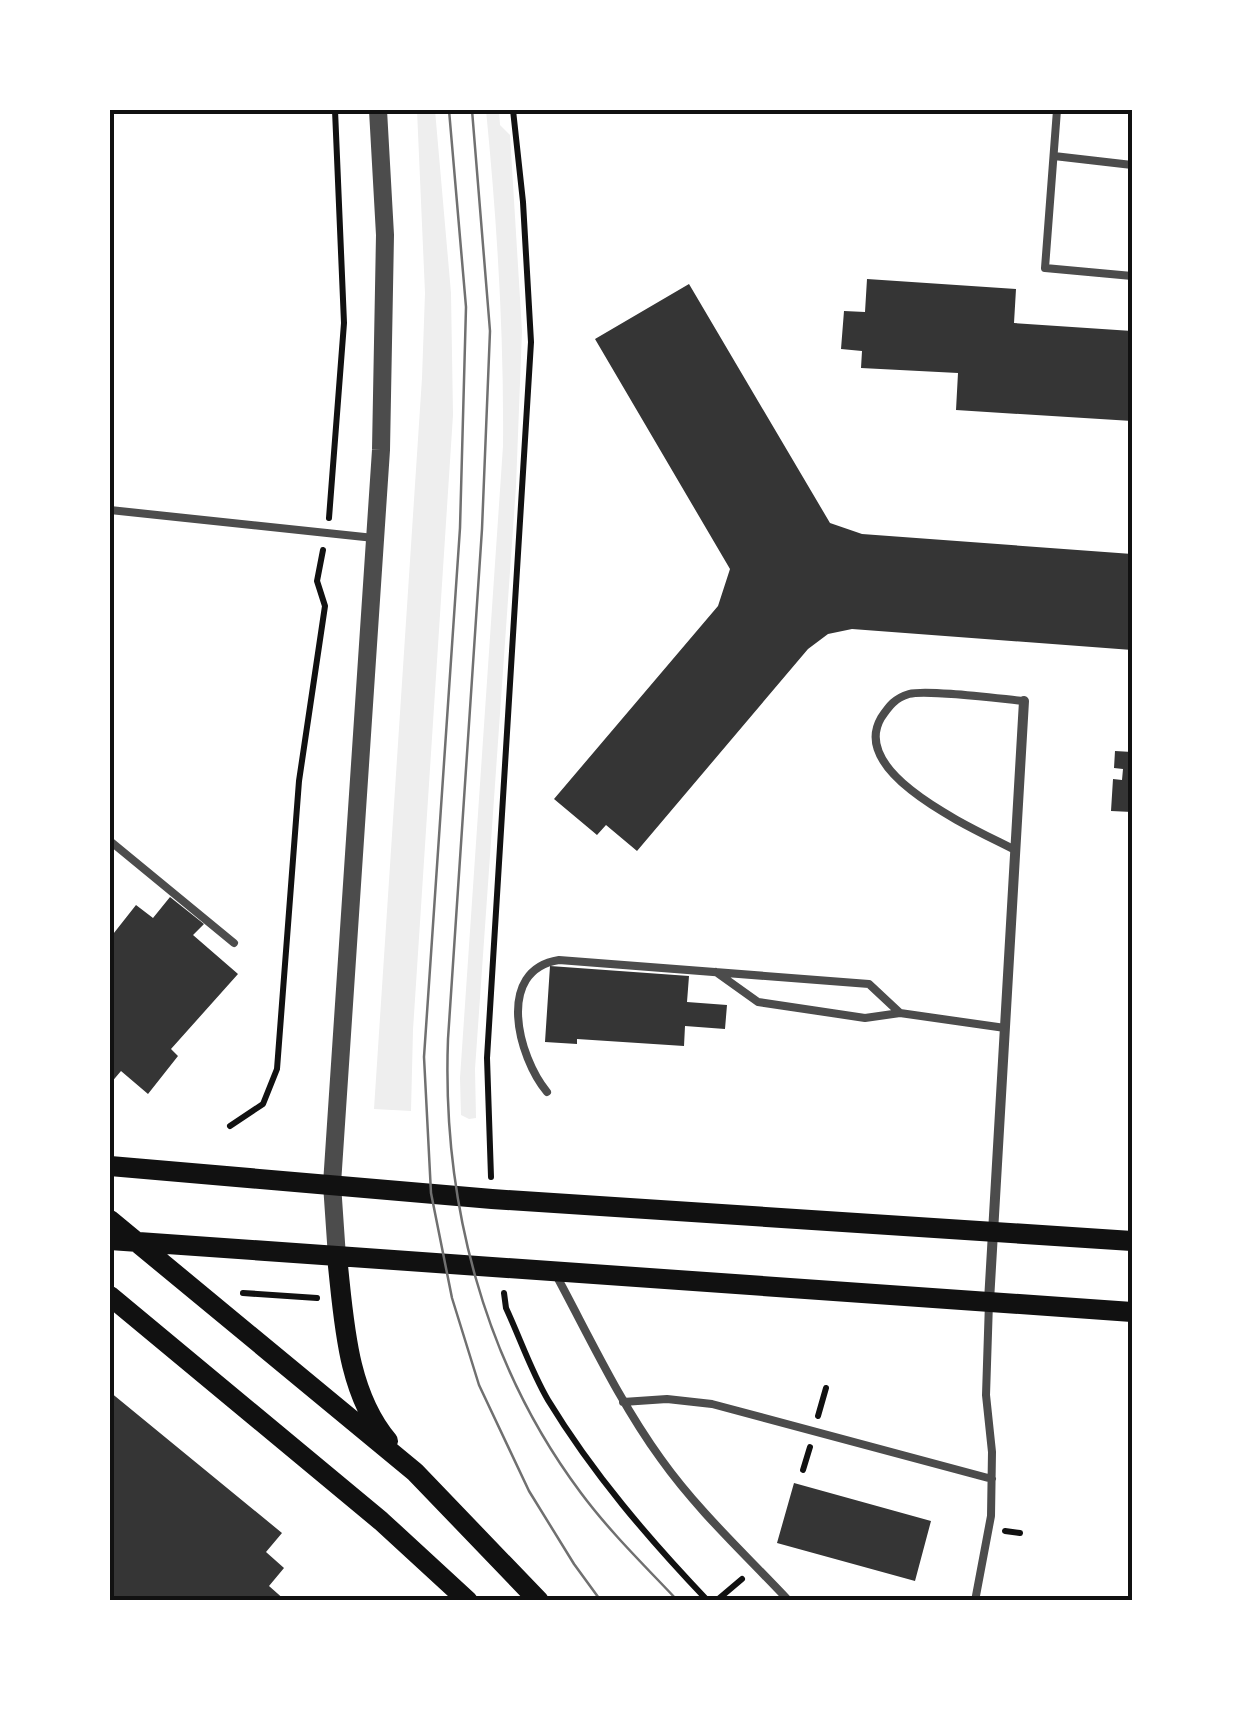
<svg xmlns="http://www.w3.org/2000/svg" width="1242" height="1711" font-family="'DejaVu Sans',sans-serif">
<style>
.green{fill:#eee}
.building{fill:#353535}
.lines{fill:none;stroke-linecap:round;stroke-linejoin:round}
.path{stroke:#111;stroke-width:6}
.service{stroke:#4c4c4c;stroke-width:8}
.minor{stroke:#4c4c4c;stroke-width:10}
.tertiary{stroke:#4c4c4c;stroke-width:18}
.secondary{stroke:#111;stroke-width:20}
.tram{stroke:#707070;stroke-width:2.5}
.neatline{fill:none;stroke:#111;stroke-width:4}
</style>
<rect width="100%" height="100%" fill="#fff"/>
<path class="green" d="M 417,110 L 435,110 L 451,293 L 453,415 L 413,1030 L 411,1111 L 374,1109 L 422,378 L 425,293 Z
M 486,110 L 499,110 L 500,125 L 510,135 L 522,331 L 516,486 L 475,1069 L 476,1118 L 469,1119 L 461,1115 L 460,1078 L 503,446 C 504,333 497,222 486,110 Z"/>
<path class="building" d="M 867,279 L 1016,289 L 1014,323 L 1132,331 L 1132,421 L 956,410 L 958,373 L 861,368 L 862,351 L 841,349 L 844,311 L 865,312 Z
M 689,284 L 830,523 L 862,534 L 1132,554 L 1132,650 L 852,629 L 828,634 L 808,649 L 637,851 L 606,825 L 597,835 L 554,799 L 718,606 L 730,569 L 595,339 Z
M 1115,751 L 1132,752 L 1132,812 L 1111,811 L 1113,779 L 1122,780 L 1123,769 L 1114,768 Z
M 170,897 L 204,924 L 193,935 L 238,974 L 171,1049 L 178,1056 L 148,1094 L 121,1071 L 110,1084 L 110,938 L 136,905 L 153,918 Z
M 550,966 L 689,976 L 687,1002 L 727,1005 L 725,1029 L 685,1026 L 684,1046 L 577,1039 L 577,1044 L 545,1042 Z
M 110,1392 L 282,1533 L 266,1552 L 284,1568 L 269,1586 L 286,1601 L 110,1601 Z
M 794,1483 L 931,1521 L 915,1581 L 777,1543 Z"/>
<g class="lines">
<path class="path" d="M 329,518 L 344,323 L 335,110
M 230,1126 L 263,1104 L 277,1069 L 299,781 L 325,606 L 317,581 L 323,550
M 491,1177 L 487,1058 L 531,342 L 523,202 L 513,110
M 243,1293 L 317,1298
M 504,1293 L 506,1308 C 520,1338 531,1371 548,1400 C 593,1474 649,1539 708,1601
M 818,1416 L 826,1388
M 803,1470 L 810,1447
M 1005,1531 L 1020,1533
M 716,1601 L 742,1579"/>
<path class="service" d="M 1057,110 L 1045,268 L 1132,276
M 1054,156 L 1132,165
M 110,510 L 374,538
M 110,841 L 234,943
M 1015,850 C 977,830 848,775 881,718 C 889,706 895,698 909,694 C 926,689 1002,699 1024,701
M 716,972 L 758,1002 L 865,1018 L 900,1013 L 1005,1028
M 547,1092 C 518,1057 495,970 559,960 L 869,984 L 900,1013
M 555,1273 C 589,1336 619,1401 661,1459 C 698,1511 746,1555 789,1601
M 623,1402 L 667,1399 L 712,1404 L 992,1479
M 975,1601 L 991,1516 L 992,1452 L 986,1395 L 989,1302"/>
<path class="minor" d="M 989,1301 L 1024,701"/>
<path class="tertiary" d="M 337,1257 L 332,1184 L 381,450 L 385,235 L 378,110"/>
<path class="secondary" d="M 110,1166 L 492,1199 L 1132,1241
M 110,1220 L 415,1472 L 539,1601
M 110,1240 L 1132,1312
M 337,1257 C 344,1318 346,1391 388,1441
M 110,1296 L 381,1521 L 468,1601"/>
<path class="tram" d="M 449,110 L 466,307 L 460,528 L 424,1057 L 431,1193 L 452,1298 L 479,1385 L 529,1491 L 574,1564 L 601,1601
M 472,110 L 490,331 L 482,529 L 448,1039 C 442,1200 483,1362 581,1493 C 610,1532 645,1566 678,1601"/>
</g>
<rect width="1242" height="1711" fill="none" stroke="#ffffff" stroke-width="225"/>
<rect x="112" y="112" width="1018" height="1486" class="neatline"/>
</svg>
